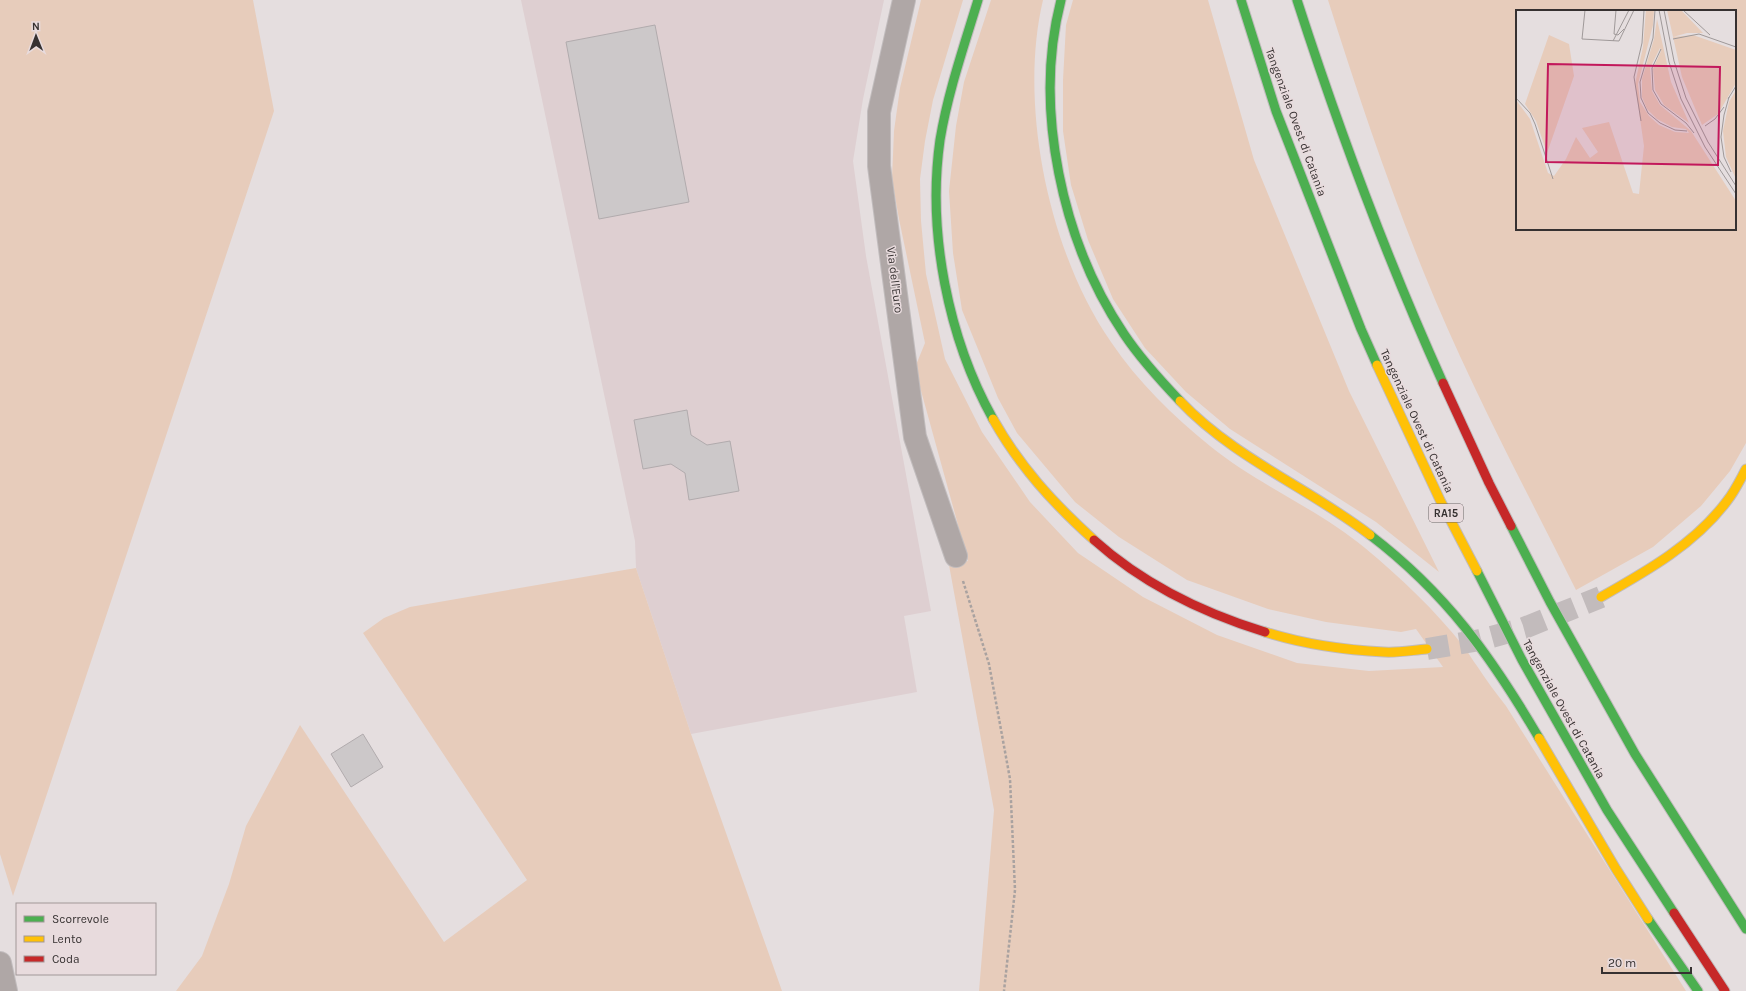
<svg xmlns="http://www.w3.org/2000/svg" width="1746" height="991" font-family="Karla,sans-serif">
<style>
.built{fill:#decfd1}
.green{fill:#e7ccbb;fill-rule:evenodd}
.building{fill:#ccc8c9;stroke:#b1abad}
.lines{fill:none;stroke-linecap:round;stroke-linejoin:round}
.highway-tunnel{stroke:#c2bbbc;stroke-width:22;stroke-dasharray:22 11;stroke-linecap:butt}
.street-casing{stroke:#c1bcbd;stroke-width:24}
.fast-casing{stroke:#c1bcbd;stroke-width:11}
.slow-casing{stroke:#c1bcbd;stroke-width:11}
.jam-casing{stroke:#c1bcbd;stroke-width:11}
.path{stroke:#a9a2a0;stroke-width:2.5;stroke-dasharray:3 2;stroke-linecap:butt}
.street{stroke:#afa7a6;stroke-width:22}
.fast{stroke:#4caf50;stroke-width:9}
.slow{stroke:#ffc107;stroke-width:9}
.jam{stroke:#c62828;stroke-width:9}
.labels{text-anchor:middle;stroke-width:3;stroke-linejoin:round;paint-order:stroke}
.shield{fill:#e8dbdd;stroke:#6b6465;stroke-width:1}
.shield-label{font-size:11px;font-weight:bold;fill:#363131}
.street-label{font-size:12px;fill:#363131;stroke:#e8dbdd}
.inset-road{fill:none;stroke:#9f9999;stroke-width:1}
.view{fill:#c2185b;fill-opacity:0.15;stroke:#c2185b;stroke-width:2}
.inset-edge{fill:none;stroke:#363131;stroke-width:2}
</style>
<rect width="100%" height="100%" fill="#e5dedf"/>
<path class="built" d="M 521,0 L 884,0 L 863,99 L 853,161 L 866,256 L 931,611 L 904,616 L 917,692 L 691,734 L 636,568 L 635,541 Z"/>
<path class="green" d="M 0,0 L 253,0 L 274,111 L 13,896 L 0,854 Z
M 921,0 L 963,0 L 933,100 L 925,141 L 920,179 L 921,221 L 926,274 L 945,359 L 982,432 L 1030,502 L 1078,553 L 1143,597 L 1217,635 L 1297,663 L 1369,671 L 1443,667 L 1416,629 L 1401,632 L 1326,622 L 1268,609 L 1187,580 L 1119,537 L 1075,502 L 1017,433 L 998,398 L 962,310 L 953,253 L 949,191 L 956,126 L 964,82 L 991,0 L 1043,0 C 1018,105 1049,253 1111,342 C 1138,382 1173,416 1210,446 C 1258,485 1318,509 1365,548 C 1401,578 1435,610 1464,647 C 1469,653 1472,660 1477,666 C 1486,680 1496,693 1506,706 L 1686,991 L 979,991 L 994,810 L 949,565 L 968,561 L 920,387 L 916,365 L 925,343 L 899,219 L 892,179 L 894,131 L 900,88 Z
M 1073,0 L 1208,0 L 1254,160 L 1349,391 L 1439,572 L 1376,522 L 1230,429 L 1186,392 L 1145,348 L 1113,299 L 1088,240 L 1071,185 L 1063,131 L 1063,80 L 1066,25 Z
M 1328,0 L 1746,0 L 1746,443 L 1730,471 L 1701,506 L 1653,547 L 1576,590 C 1524,486 1468,382 1424,273 C 1388,184 1357,92 1328,0 ZM 1517,11 L 1735,11 L 1735,229 L 1517,229 Z
M 636,568 L 691,734 L 782,991 L 176,991 L 202,956 L 229,884 L 246,826 L 300,725 L 444,942 L 527,880 L 363,633 L 384,618 L 410,607 Z"/>
<path class="building" d="M 655,25 L 689,202 L 599,219 L 566,42 Z
M 687,410 L 691,435 L 707,445 L 730,441 L 739,491 L 689,500 L 685,473 L 671,464 L 643,469 L 634,420 Z
M 363,734 L 383,767 L 351,787 L 331,754 Z"/>
<g class="lines">
<path class="highway-tunnel" d="M 1427,649 L 1480,640 L 1524,628 L 1601,597"/>
<defs>
<path id="street" d="M 904,0 L 879,112 L 879,166 L 915,437 L 956,556
M 0,963 L 6,991"/>
<path id="fast" d="M 978,0 C 964,46 948,92 940,140 C 927,232 948,338 993,419
M 1061,0 C 1033,108 1062,242 1124,334 C 1140,358 1160,380 1180,401
M 1241,0 L 1276,111 L 1361,329 L 1377,365
M 1297,0 C 1339,130 1387,259 1443,383
M 1511,526 L 1550,602 L 1635,754 L 1746,929
M 1370,535 C 1446,593 1491,656 1539,738
M 1477,571 L 1522,660 L 1607,810 L 1674,913
M 1648,919 L 1698,991"/>
<path id="slow" d="M 1377,365 L 1440,500 L 1477,571
M 1180,401 C 1234,458 1309,488 1370,535
M 993,419 C 1020,467 1053,503 1094,540
M 1601,597 C 1647,571 1695,544 1727,501 C 1735,491 1740,480 1746,469
M 1265,632 C 1303,644 1343,650 1384,652 C 1398,653 1413,650 1427,649
M 1539,738 L 1616,869 L 1648,919"/>
<path id="jam" d="M 1443,383 L 1489,483 L 1511,526
M 1094,540 C 1142,583 1203,613 1265,632
M 1674,913 L 1725,991"/>
</defs>
<use href="#street" class="street-casing"/>
<use href="#fast" class="fast-casing"/>
<use href="#slow" class="slow-casing"/>
<use href="#jam" class="jam-casing"/>
<path class="path" d="M 963,581 L 989,664 L 1010,779 L 1015,890 L 1004,991"/>
<use href="#street" class="street"/>
<use href="#fast" class="fast"/>
<use href="#slow" class="slow"/>
<use href="#jam" class="jam"/>
</g>
<g class="labels">
<rect class="shield" x="1429" y="504" width="34" height="18" rx="3"/>
<g class="shield-label">
<text x="1446" y="517">RA15</text>
</g>
<g class="street-label">
<text transform="translate(1296 122) rotate(70)" y="4">Tangenziale Ovest di Catania</text>
<text transform="translate(895 280) rotate(83)" y="4">Via dell'Euro</text>
<text transform="translate(1417 421) rotate(65)" y="4">Tangenziale Ovest di Catania</text>
<text transform="translate(1564 709) rotate(61)" y="4">Tangenziale Ovest di Catania</text>
</g>
</g>
<g transform="translate(1516 10)">
<rect width="220" height="220" fill="#e5dedf"/>
<path d="M 130,0 L 138,0 L 137,15 L 122,74 L 124,92 L 133,106 L 143,115 L 159,122 L 173,123 L 170,119 L 156,117 L 141,109 L 131,99 L 126,87 L 126,69 L 138,29 L 141,9 L 155,72 L 173,113 L 148,95 L 139,80 L 137,59 L 145,41 L 144,38 L 134,58 L 136,81 L 144,95 L 175,121 L 220,191 L 220,220 L 0,220 L 0,90 L 14,109 L 32,163 L 38,166 L 50,149 L 60,127 L 74,148 L 82,142 L 66,118 L 93,112 L 117,183 L 123,184 L 128,136 L 119,74 L 127,37 ZM 151,0 L 165,0 L 187,23 L 171,23 L 157,27 L 177,25 L 220,40 L 220,73 L 202,104 L 186,115 L 166,67 ZM 33,25 L 53,34 L 58,66 L 31,143 L 20,111 L 9,94 ZM 220,80 L 220,169 L 210,147 L 207,121 L 213,92 Z" fill="#e7ccbb"/>
<path class="inset-road" d="M 69,0 L 66,29 L 103,31 L 118,0M 100,0 L 98,24 L 102,25 L 108,19M 139,0 L 137,28 L 124,72 L 125,88 L 132,103 L 144,113 L 159,120 L 171,121M 143,0 L 153,52 L 165,89 L 189,137 L 220,184M 148,0 L 158,51 L 170,88 L 192,132 L 220,176M 167,0 L 194,25M 157,29 L 183,24 L 220,37M 97,31 L 113,0M 145,39 L 136,58 L 137,80 L 145,94 L 170,113 L 178,123M 213,87 L 208,105 L 205,127 L 208,147 L 215,162M 0,88 L 14,103 L 19,114 L 37,169M 212,89 L 220,76M 125,111 L 118,67 L 126,33 L 128,0M 189,116 L 199,109 L 208,97"/>
<path class="view" d="M 32,54 L 204,57 L 202,155 L 30,152 Z"/>
<rect width="220" height="220" class="inset-edge"/>
</g>
<rect x="16" y="903" width="140" height="72" fill="#e8dbdd" stroke="#a19798"/>
<rect x="24" y="916" width="20" height="6" fill="#4caf50" stroke="#a19798"/>
<text x="52" y="923" font-size="12" fill="#363131">Scorrevole</text>
<rect x="24" y="936" width="20" height="6" fill="#ffc107" stroke="#a19798"/>
<text x="52" y="943" font-size="12" fill="#363131">Lento</text>
<rect x="24" y="956" width="20" height="6" fill="#c62828" stroke="#a19798"/>
<text x="52" y="963" font-size="12" fill="#363131">Coda</text>
<g transform="translate(36 36) rotate(359)" stroke="#e8dbdd" stroke-width="3" paint-order="stroke">
<path d="M0-3L7 15L0 10L-7 15Z" fill="#363131"/>
<text y="-6" font-size="11" font-weight="bold" text-anchor="middle" fill="#363131">N</text>
</g>
<path d="M1602 967v6h89v-6" fill="none" stroke="#363131" stroke-width="2"/>
<text x="1608" y="967" font-size="12" fill="#363131" stroke="#e8dbdd" stroke-width="3" paint-order="stroke">20 m</text>
</svg>
